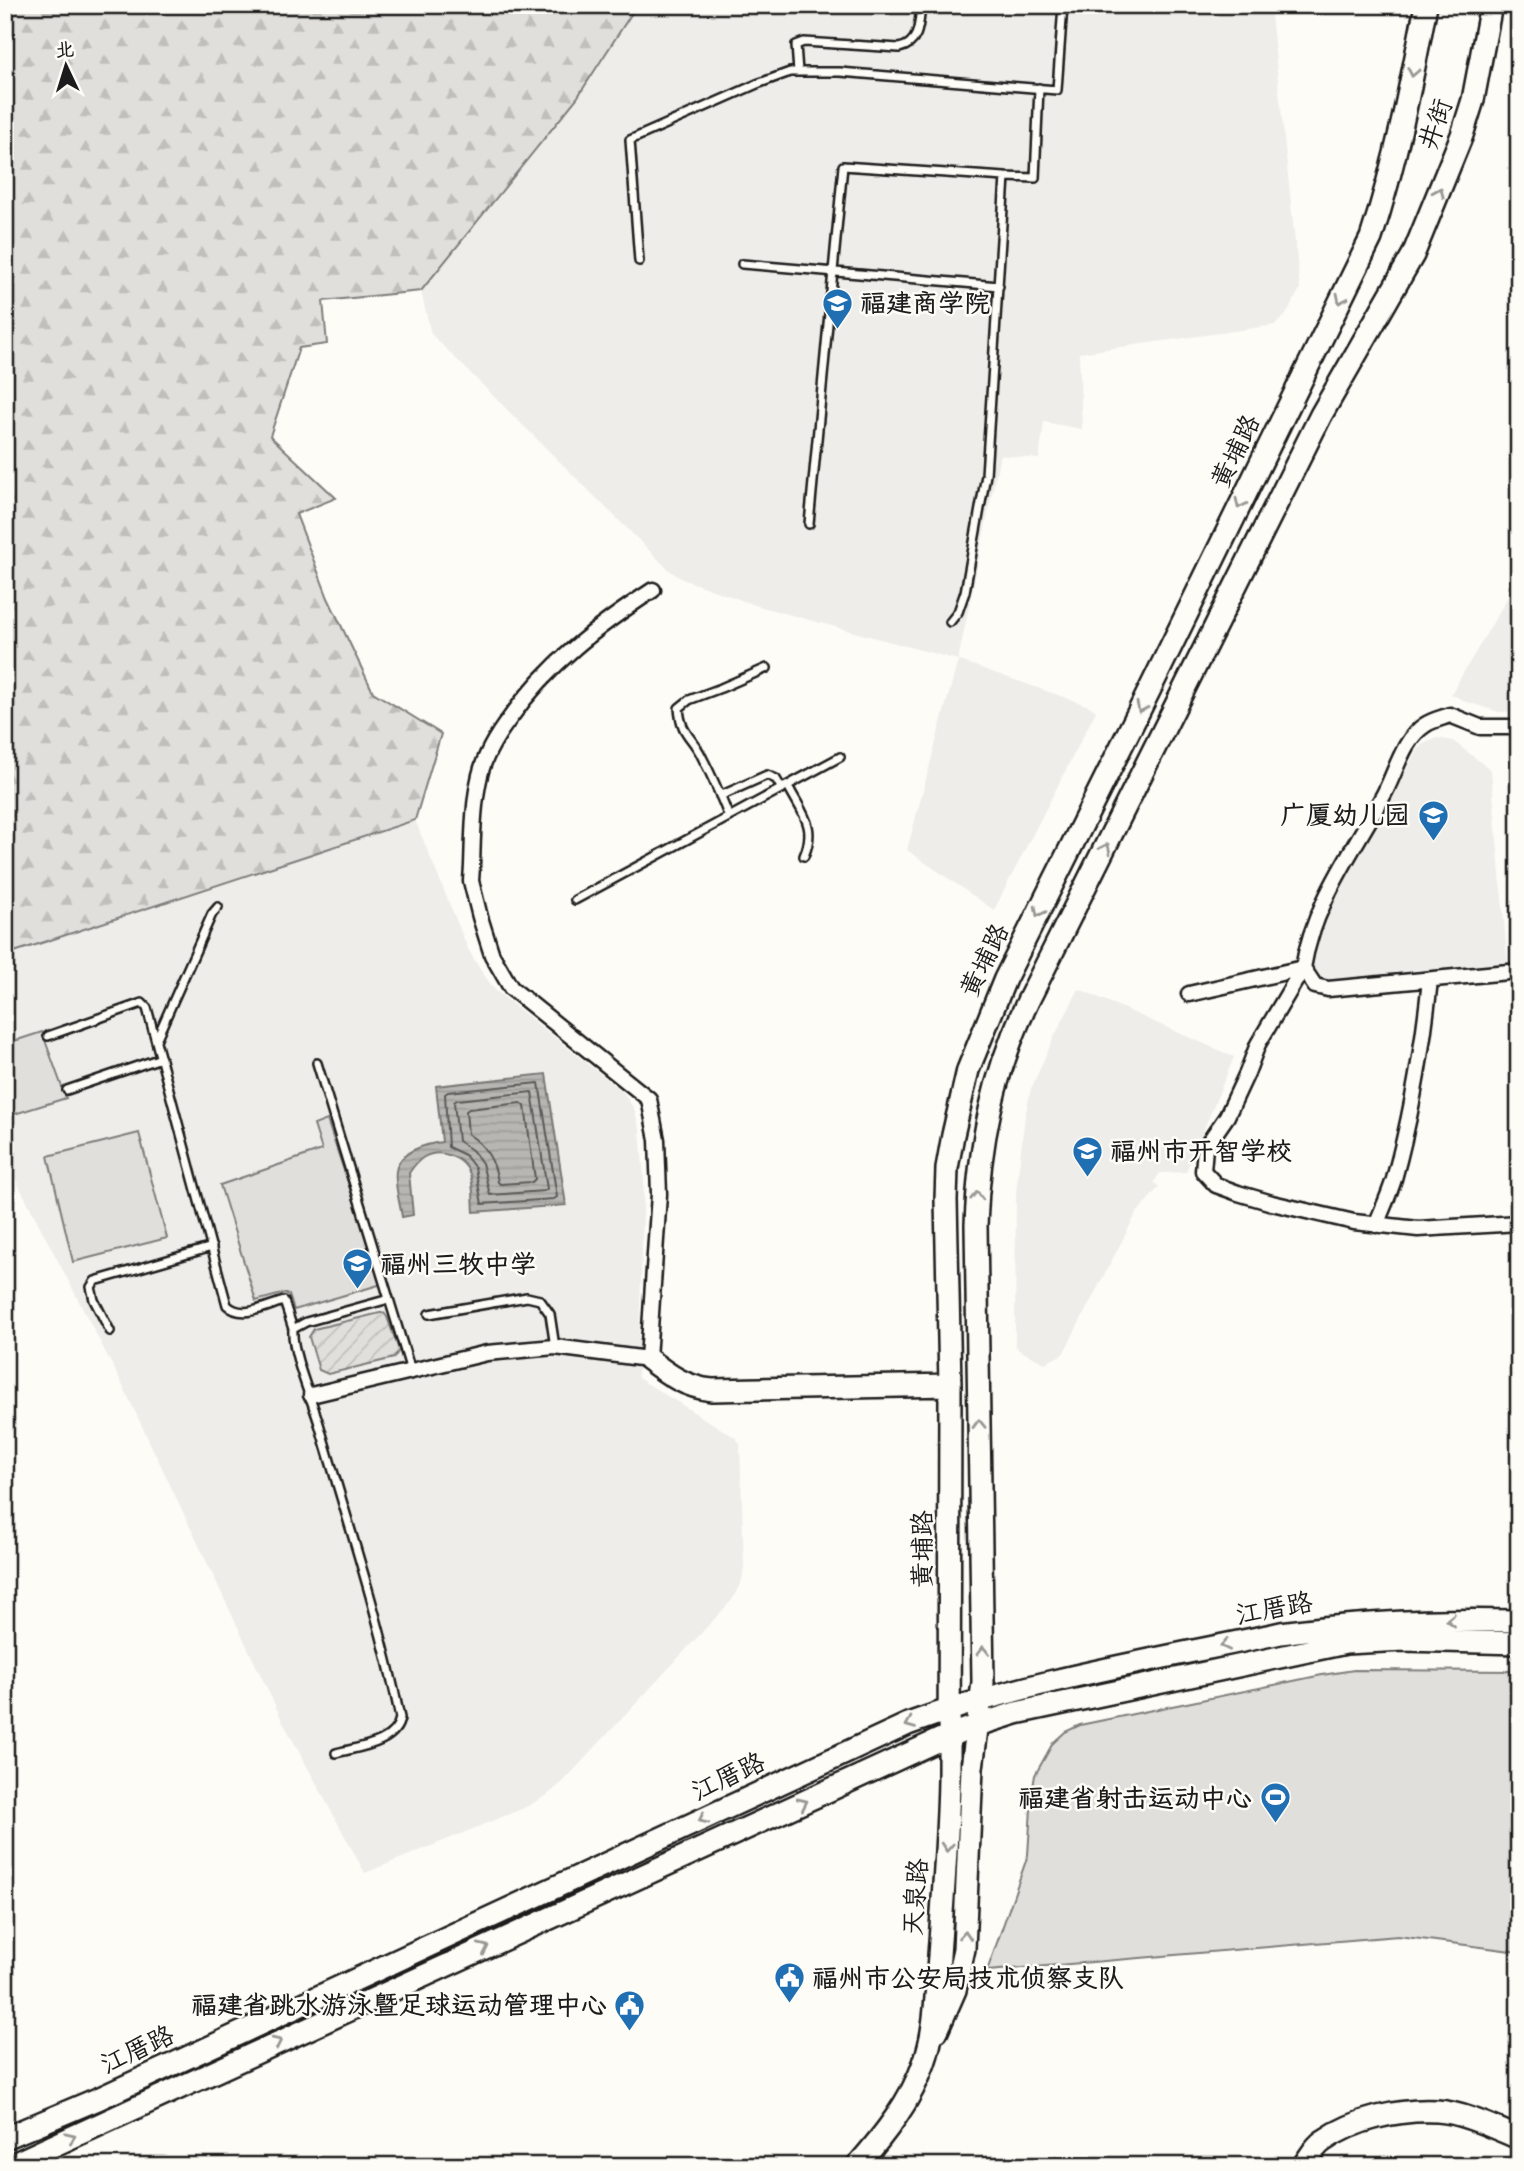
<svg xmlns="http://www.w3.org/2000/svg" width="1524" height="2171" font-family="Sriracha,'LXGW WenKai TC',sans-serif">
<style>
.built{fill:#eeede9}
.grass{fill:#e0dfdb;stroke:#7e7e7c;stroke-width:2}
.forest{fill:url(#forest-firs);stroke:#7e7e7c;stroke-width:2}
.garden{fill:url(#garden-furrows);stroke:#7e7e7c;stroke-width:2}
.water{fill:url(#water-rules);stroke:#797876;stroke-width:2}
.lines{fill:none;stroke-linecap:round;stroke-linejoin:round}
.shore{stroke:#5a5a58;stroke-width:2}
.lane-casing{stroke:#1c1c1c;stroke-width:12}
.street-casing{stroke:#1c1c1c;stroke-width:19}
.secondary-casing{stroke:#1c1c1c;stroke-width:26}
.lane{stroke:#fdfcf7;stroke-width:7}
.street{stroke:#fdfcf7;stroke-width:14}
.secondary{stroke:#fdfcf7;stroke-width:21}
.oneway{stroke:#989794}
.labels{text-anchor:middle;stroke-width:5;stroke-linejoin:round;paint-order:stroke}
.street-label{font-size:26px;fill:#1c1c1c;stroke:#fdfcf7}
.poi-label{font-size:26px;font-weight:bold;fill:#1c1c1c;stroke:#fdfcf7;text-anchor:start}
</style>
<defs>
<pattern id="forest-firs" width="22" height="20" patternUnits="userSpaceOnUse" patternTransform="scale(1.75)"><rect width="22" height="20" fill="#e0dfdb"/><path d="M5 1l3.5 6h-7zM16 11l3.5 6h-7z" fill="#c0bfbb"/></pattern>
<pattern id="garden-furrows" width="10" height="10" patternUnits="userSpaceOnUse" patternTransform="scale(1.75)"><rect width="10" height="10" fill="#e0dfdb"/><path d="M-1 1l2-2M0 10L10 0M9 11l2-2" fill="none" stroke="#c0bfbb"/></pattern>
<pattern id="water-rules" width="6" height="5" patternUnits="userSpaceOnUse" patternTransform="scale(1.75)"><rect width="6" height="5" fill="#b7b6b2"/><path d="M0 2.5h6" fill="none" stroke="#9d9c98"/></pattern>
</defs>
<rect width="100%" height="100%" fill="#fdfcf7"/>
<filter id="ink" filterUnits="userSpaceOnUse"><feTurbulence type="fractalNoise" baseFrequency=".0143" numOctaves="2"/><feDisplacementMap in="SourceGraphic" scale="14" xChannelSelector="R" yChannelSelector="G"/><feConvolveMatrix kernelMatrix="1 2 1 2 8 2 1 2 1" color-interpolation-filters="sRGB"/></filter>
<g filter="url(#ink)">
<path class="built" d="M 637,5 L 701,9 L 705,5 L 1270,5 L 1300,289 L 1286,315 L 1275,325 L 1079,353 L 1082,429 L 1044,422 L 1039,459 L 1000,455 L 958,660 L 1089,706 L 1096,711 L 994,910 L 907,850 L 958,660 L 758,606 L 682,579 L 669,570 L 431,334 L 421,291 L 577,98 Z
M 1519,578 L 1519,711 L 1499,712 L 1467,702 L 1451,694 Z
M 1438,738 L 1453,741 L 1491,770 L 1508,968 L 1328,983 L 1320,980 L 1311,970 L 1309,954 L 1313,939 L 1417,750 L 1423,744 Z
M 415,820 L 468,949 L 481,971 L 495,990 L 623,1092 L 634,1109 L 640,1130 L 644,1178 L 638,1378 L 736,1438 L 740,1444 L 744,1567 L 742,1580 L 732,1600 L 563,1782 L 546,1796 L 524,1808 L 365,1873 L 284,1724 L 122,1384 L 5,1159 L 5,955 Z
M 1079,989 L 1234,1057 L 1186,1172 L 1160,1173 L 1154,1182 L 1159,1187 L 1136,1214 L 1063,1354 L 1045,1363 L 1019,1350 L 1015,1345 L 1016,1192 L 1025,1116 L 1031,1089 L 1054,1037 Z"/>
<path class="grass" d="M 42,1032 L 66,1098 L 5,1117 L 5,1044 Z
M 327,1120 L 382,1284 L 294,1310 L 289,1295 L 285,1293 L 256,1301 L 220,1185 L 322,1150 L 314,1125 Z
M 139,1133 L 167,1238 L 73,1262 L 48,1156 Z
M 1354,1670 L 1519,1671 L 1519,1952 L 1398,1936 L 987,1971 L 1028,1855 L 1032,1793 L 1035,1775 L 1053,1743 L 1065,1732 L 1080,1725 L 1322,1675 Z"/>
<path class="forest" d="M 5,5 L 637,5 L 577,98 L 421,291 L 323,301 L 327,344 L 299,348 L 270,436 L 336,498 L 296,514 L 328,598 L 373,692 L 441,734 L 415,820 L 5,955 Z"/>
<path class="garden" d="M 380,1313 L 384,1313 L 387,1317 L 399,1350 L 394,1358 L 328,1374 L 319,1370 L 309,1337 L 314,1329 Z"/>
<path class="water" d="M 546,1074 L 566,1205 L 474,1212 C 473,1200 474,1186 470,1174 C 464,1157 440,1148 424,1157 C 417,1161 413,1167 409,1173 L 413,1215 L 402,1217 C 400,1203 394,1185 396,1171 C 399,1151 426,1144 442,1142 L 436,1086 Z"/>
<g class="lines">
<path class="shore" d="M 539,1083 L 557,1197 L 554,1199 L 482,1204 L 475,1168 L 465,1155 L 448,1147 L 445,1094 L 448,1092 Z
M 532,1092 L 547,1189 L 544,1191 L 490,1195 L 482,1163 L 472,1150 L 458,1141 L 454,1102 L 457,1100 Z
M 521,1103 L 525,1106 L 535,1179 L 532,1182 L 500,1184 L 498,1182 C 495,1161 485,1145 468,1134 L 466,1111 L 469,1109 Z"/>
<defs>
<path id="lane" d="M 798,72 L 796,45 L 804,42 L 899,48 C 920,44 919,23 921,5
M 1005,177 L 1035,178 L 1039,88
M 639,261 L 630,140 L 757,84 L 790,72 L 840,72 L 1057,90 L 1063,5
M 742,264 L 999,286
M 809,524 L 843,166 L 1005,177 L 986,475 L 965,592 L 958,612 L 950,622
M 788,786 C 802,813 817,826 804,856
M 720,796 L 767,775 L 776,779 L 782,789
M 729,817 C 721,797 712,776 702,757 C 692,736 681,735 679,708 L 689,700 L 721,688 L 767,668
M 575,900 L 840,757
M 48,1036 L 142,1003 L 147,1008 L 227,1305 C 242,1320 266,1306 284,1301 L 293,1329
M 156,1040 L 212,914 L 218,907
M 317,1063 L 411,1371
M 67,1090 L 161,1058
M 429,1314 L 527,1297 L 540,1300 L 550,1314 L 555,1347
M 110,1331 L 94,1300 L 91,1287 L 95,1281 L 212,1247
M 336,1753 C 357,1747 396,1744 400,1718 C 380,1619 348,1523 320,1427 C 313,1402 291,1353 293,1329 L 306,1322 L 389,1299"/>
<path id="street" d="M 1519,727 L 1480,727 L 1450,715 C 1442,718 1432,720 1425,725 C 1403,739 1396,772 1384,794 C 1354,850 1313,904 1303,968 L 1315,986 L 1328,989 L 1519,971
M 1303,968 L 1258,1044 L 1247,1073 L 1227,1116 L 1205,1148 L 1203,1171 L 1216,1185 L 1238,1193 L 1272,1203 L 1354,1222 L 1418,1229 L 1519,1223
M 1189,994 L 1303,968
M 1376,1225 C 1382,1210 1389,1195 1394,1179 C 1412,1114 1423,1047 1430,980
M 311,1395 L 487,1353 L 555,1347 L 648,1359 L 659,1194 L 657,1140 L 649,1099 L 511,988 L 492,955 L 480,917 L 471,881 L 472,866 C 473,836 473,804 480,775 C 485,754 497,735 510,718 C 548,664 598,626 653,590"/>
<path id="secondary" d="M 648,1359 C 669,1375 685,1387 712,1390 L 950,1385
M 937,2031 L 955,1990 L 964,1949 L 972,1768 L 983,1682 L 976,1225 C 979,1144 993,1074 1028,1001 L 1321,415 L 1413,255 L 1462,135 L 1473,100 L 1491,5
M 5,2138 L 100,2098 L 908,1724 C 1028,1680 1156,1660 1281,1633 C 1360,1622 1439,1619 1519,1621
M 9,2166 L 941,1739 L 978,1725 L 1016,1713 L 1346,1643 L 1404,1640 L 1519,1643
M 857,2166 C 884,2135 911,2101 924,2063 C 936,2030 936,1991 939,1956 C 943,1897 948,1838 949,1779 L 950,1385 L 946,1200 L 947,1168 L 953,1135 L 968,1070 L 1005,979 L 1149,691 L 1371,238 C 1396,162 1411,84 1426,5
M 1303,2166 C 1309,2158 1315,2146 1323,2141 C 1354,2119 1400,2109 1437,2111 C 1461,2112 1495,2128 1519,2138"/>
</defs>
<use href="#lane" class="lane-casing"/>
<use href="#street" class="street-casing"/>
<use href="#secondary" class="secondary-casing"/>
<use href="#lane" class="lane"/>
<use href="#street" class="street"/>
<use href="#secondary" class="secondary"/>
</g>
<defs><path id="oneway-chevron" d="M-2-3.5L2.5 0L-2 3.5" fill="none" stroke-width="1.6" stroke-linecap="round" stroke-linejoin="round" transform="scale(1.75)"/></defs>
<g class="oneway">
<use href="#oneway-chevron" transform="translate(1413 72) rotate(101)"/>
<use href="#oneway-chevron" transform="translate(1439 192) rotate(-67)"/>
<use href="#oneway-chevron" transform="translate(1341 299) rotate(116)"/>
<use href="#oneway-chevron" transform="translate(1240 504) rotate(116)"/>
<use href="#oneway-chevron" transform="translate(1141 708) rotate(116)"/>
<use href="#oneway-chevron" transform="translate(1106 848) rotate(-64)"/>
<use href="#oneway-chevron" transform="translate(1039 912) rotate(117)"/>
<use href="#oneway-chevron" transform="translate(977 1196) rotate(-87)"/>
<use href="#oneway-chevron" transform="translate(979 1424) rotate(-91)"/>
<use href="#oneway-chevron" transform="translate(1451 1620) rotate(179)"/>
<use href="#oneway-chevron" transform="translate(1225 1645) rotate(168)"/>
<use href="#oneway-chevron" transform="translate(983 1651) rotate(-91)"/>
<use href="#oneway-chevron" transform="translate(910 1724) rotate(158)"/>
<use href="#oneway-chevron" transform="translate(803 1803) rotate(-25)"/>
<use href="#oneway-chevron" transform="translate(703 1819) rotate(155)"/>
<use href="#oneway-chevron" transform="translate(947 1847) rotate(94)"/>
<use href="#oneway-chevron" transform="translate(965 1935) rotate(-85)"/>
<use href="#oneway-chevron" transform="translate(484 1948) rotate(-25)"/>
<use href="#oneway-chevron" transform="translate(277 2042) rotate(-25)"/>
<use href="#oneway-chevron" transform="translate(71 2137) rotate(-25)"/>
</g>
</g>
<defs>
<symbol id="university-pin" viewBox="-11 -11 22 30"><path d="M0 17L-7.5 6A9.5 9.5 0 1 1 7.5 6Z" fill="#1f6fb2" stroke="#fdfcf7"/><path d="M0-5L7-2L0 1L-7-2ZM-4 1L0 2.5L4 1V4Q0 6-4 4Z" fill="#fff"/></symbol>
<symbol id="school-pin" viewBox="-11 -11 22 30"><path d="M0 17L-7.5 6A9.5 9.5 0 1 1 7.5 6Z" fill="#1f6fb2" stroke="#fdfcf7"/><path d="M0-5L7-2L0 1L-7-2ZM-4 1L0 2.5L4 1V4Q0 6-4 4Z" fill="#fff"/></symbol>
<symbol id="stadium-pin" viewBox="-11 -11 22 30"><path d="M0 17L-7.5 6A9.5 9.5 0 1 1 7.5 6Z" fill="#1f6fb2" stroke="#fdfcf7"/><path d="M0-5a6.5 5 0 1 0 0 10a6.5 5 0 1 0 0-10ZM-3.5-1.8h7v3.6h-7Z" fill="#fff"/></symbol>
<symbol id="civic-pin" viewBox="-11 -11 22 30"><path d="M0 17L-7.5 6A9.5 9.5 0 1 1 7.5 6Z" fill="#1f6fb2" stroke="#fdfcf7"/><path d="M-.6-6.5H3V-4.5H.6V-3L4-1V1h2V6H-6V1h2V-1L-.6-3ZM-1.2 2.5V6h2.4V2.5Z" fill="#fff"/></symbol>
</defs>
<g fill-rule="evenodd">
<use href="#university-pin" x="820" y="286" width="35" height="47"/>
<use href="#school-pin" x="1416" y="798" width="35" height="47"/>
<use href="#school-pin" x="1070" y="1134" width="35" height="47"/>
<use href="#school-pin" x="340" y="1246" width="35" height="47"/>
<use href="#stadium-pin" x="1258" y="1780" width="35" height="47"/>
<use href="#civic-pin" x="772" y="1960" width="35" height="47"/>
<use href="#civic-pin" x="612" y="1988" width="35" height="47"/>
</g>
<g class="labels">
<g class="street-label">
<text transform="translate(1435 124) rotate(-71)" y="9">井街</text>
<text transform="translate(1235 451) rotate(-64)" y="9">黄埔路</text>
<text transform="translate(984 960) rotate(-64)" y="9">黄埔路</text>
<text transform="translate(922 1549) rotate(-90)" y="9">黄埔路</text>
<text transform="translate(1274 1608) rotate(-10)" y="9">江厝路</text>
<text transform="translate(728 1776) rotate(-25)" y="9">江厝路</text>
<text transform="translate(915 1897) rotate(-86)" y="9">天泉路</text>
<text transform="translate(137 2049) rotate(-25)" y="9">江厝路</text>
</g>
<g class="poi-label">
<text x="860" y="312">福建商学院</text>
<text x="1410" y="824" text-anchor="end">广厦幼儿园</text>
<text x="1110" y="1160">福州市开智学校</text>
<text x="380" y="1273">福州三牧中学</text>
<text x="1252" y="1807" text-anchor="end">福建省射击运动中心</text>
<text x="812" y="1987">福州市公安局技术侦察支队</text>
<text x="607" y="2014" text-anchor="end">福建省跳水游泳暨足球运动管理中心</text>
</g>
</g>
<rect width="1524" height="2171" fill="none" stroke="#fdfcf7" stroke-width="28"/>
<rect x="14" y="14" width="1496" height="2143" fill="none" stroke="#1c1c1c" stroke-width="2.5" filter="url(#ink)"/>
<g transform="translate(66 66) rotate(356)" stroke="#fdfcf7" stroke-width="5" paint-order="stroke">
<path d="M0-5L12 26L0 18L-12 26Z" fill="#1c1c1c"/>
<text y="-10" font-size="19" font-weight="bold" text-anchor="middle" fill="#1c1c1c">北</text>
</g>
</svg>
